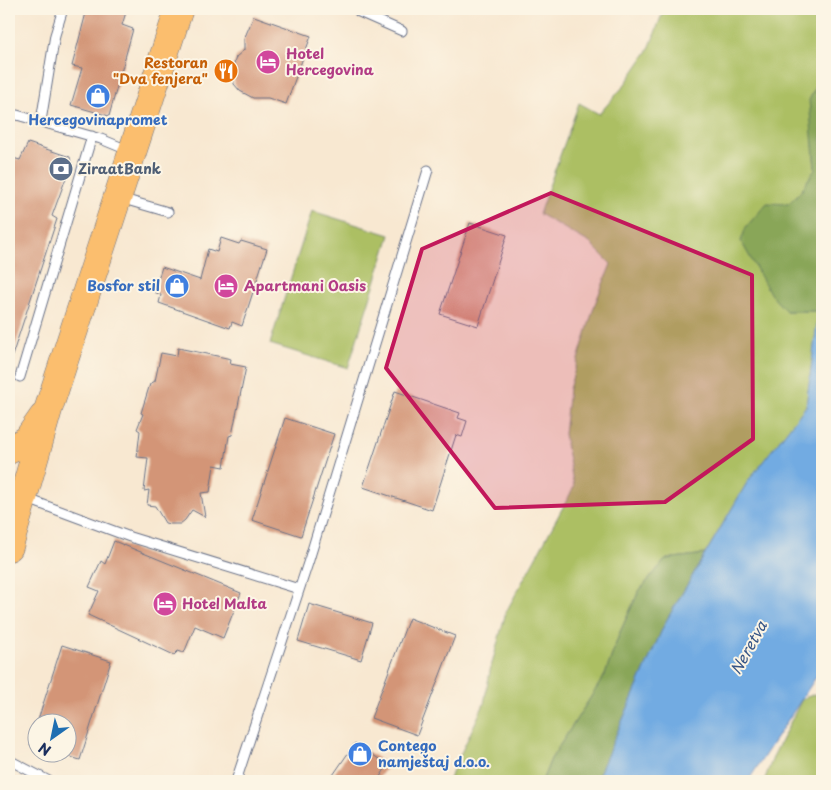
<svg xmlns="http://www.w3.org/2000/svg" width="831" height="790" font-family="'Playpen Sans',sans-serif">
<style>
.green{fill:#acbf63;stroke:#647760}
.forest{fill:#89a659;stroke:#526a5c}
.water{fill:#72abe2;stroke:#466da0}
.building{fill:#d39577}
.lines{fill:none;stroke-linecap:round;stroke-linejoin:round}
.service-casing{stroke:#687086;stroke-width:11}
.primary-casing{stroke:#687086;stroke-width:29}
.service{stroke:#fff;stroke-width:9}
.primary{stroke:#fbbe6e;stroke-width:28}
.marked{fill:#c2185b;fill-opacity:0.2;stroke:#c2185b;stroke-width:4;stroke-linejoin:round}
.labels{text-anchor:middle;stroke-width:4;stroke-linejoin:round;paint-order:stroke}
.hotel-label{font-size:14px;font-weight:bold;fill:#b23c85;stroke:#fcf5e5;text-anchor:start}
.food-label{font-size:14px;font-weight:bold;fill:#c56008;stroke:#fcf5e5;text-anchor:end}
.shop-label{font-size:14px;font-weight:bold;fill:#366cbe;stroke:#fcf5e5}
.service-label{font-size:14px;font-weight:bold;fill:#4e5e75;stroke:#fcf5e5;text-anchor:start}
.water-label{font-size:15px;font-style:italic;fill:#355486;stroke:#fcf5e5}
</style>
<rect width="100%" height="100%" fill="#fcf5e5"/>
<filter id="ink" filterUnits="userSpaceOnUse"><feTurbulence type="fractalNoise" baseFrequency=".02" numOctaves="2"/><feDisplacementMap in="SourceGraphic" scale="10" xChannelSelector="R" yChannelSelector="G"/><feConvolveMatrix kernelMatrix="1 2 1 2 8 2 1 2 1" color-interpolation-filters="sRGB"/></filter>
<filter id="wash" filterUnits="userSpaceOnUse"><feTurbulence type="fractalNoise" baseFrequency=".0096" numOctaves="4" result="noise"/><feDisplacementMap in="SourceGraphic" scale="20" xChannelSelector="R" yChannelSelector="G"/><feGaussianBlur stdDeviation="1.12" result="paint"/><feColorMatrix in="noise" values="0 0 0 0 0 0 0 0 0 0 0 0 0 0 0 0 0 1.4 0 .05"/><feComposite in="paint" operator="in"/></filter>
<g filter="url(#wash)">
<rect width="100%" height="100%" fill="#f8e8d1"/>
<path class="green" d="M 664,9 L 822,9 L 822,75 L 810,100 L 815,169 L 801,191 L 788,204 L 786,311 L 819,311 L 806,406 L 748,481 L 705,554 L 666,559 L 639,591 L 620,632 L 605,675 L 551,759 L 542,781 L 448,781 L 484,704 L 490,671 L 506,612 L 574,487 L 564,434 L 569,389 L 595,304 L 611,264 L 590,243 L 539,214 L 579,103 L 599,114 L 623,87 L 649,49 Z
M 312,211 L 390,235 L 348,368 L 270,344 Z
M 822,688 L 822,781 L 764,781 L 774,755 L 802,699 L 820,692 Z"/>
<path class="forest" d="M 822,75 L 822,286 L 819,311 L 786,311 L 771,295 L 741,241 L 746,227 L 767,203 L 788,204 L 801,191 L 815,169 L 809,100 Z
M 705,554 L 665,623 L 596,781 L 542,781 L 551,759 L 605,675 L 620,632 L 639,591 L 666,559 Z"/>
<path class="water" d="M 822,286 L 822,668 L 748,781 L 596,781 L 665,623 L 748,481 L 806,406 Z"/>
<g id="blocks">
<path class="building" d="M 87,9 L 127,9 L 122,25 L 133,29 L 109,116 L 71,105 L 82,68 L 72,66 Z
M 254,16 L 311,36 L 286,104 L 268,98 L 253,98 L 240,91 L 234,84 L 233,67 L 236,57 L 244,50 L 244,39 Z
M 28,143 L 70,157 L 71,164 L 52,216 L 57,219 L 12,356 L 9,355 L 9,157 L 20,160 Z
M 470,223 L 507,235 L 478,326 L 440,314 Z
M 221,238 L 239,244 L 241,241 L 267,249 L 242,326 L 232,322 L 230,328 L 159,303 L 161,295 L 154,292 L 162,267 L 200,280 L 208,249 L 217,252 Z
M 178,348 L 222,357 L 231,359 L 230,364 L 246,367 L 232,435 L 229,436 L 224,467 L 214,465 L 210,492 L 201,493 L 205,517 L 192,510 L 185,520 L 180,524 L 170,524 L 165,523 L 155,506 L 147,505 L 149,490 L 144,491 L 148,458 L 137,457 L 140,431 L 137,429 L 143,414 L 141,413 L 150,384 L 155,381 L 161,353 L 177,356 Z
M 395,391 L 460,413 L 458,418 L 467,421 L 462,437 L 456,435 L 432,510 L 363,487 Z
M 285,418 L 334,434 L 301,536 L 252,520 Z
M 114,541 L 241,593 L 223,638 L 195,626 L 184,653 L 178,651 L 174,655 L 88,615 L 99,591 L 89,587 L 101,561 L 105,564 Z
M 309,604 L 372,623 L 361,660 L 298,641 Z
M 409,618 L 455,636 L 417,735 L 371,718 Z
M 62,645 L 111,661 L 80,760 L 55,752 L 68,752 L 68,722 L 38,722 L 38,747 L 30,745 Z
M 355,743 L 388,765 L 377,781 L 329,781 Z"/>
</g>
</g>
<g filter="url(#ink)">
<use href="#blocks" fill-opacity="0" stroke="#687086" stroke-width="1"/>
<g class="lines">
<defs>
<path id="service" d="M 358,9 L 359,12 L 402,31
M 9,115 L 17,115 L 101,139 L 130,151
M 41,121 L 55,35 L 63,9
M 120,198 L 168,212
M 20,377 L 92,136
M 25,498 L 130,537 L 299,589
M 9,760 L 49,781
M 236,781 L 309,560 L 428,170"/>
<path id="primary" d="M 9,450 L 27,440 L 43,417
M 9,547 L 48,410 L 179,9"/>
</defs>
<use href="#service" class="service-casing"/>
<use href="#primary" class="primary-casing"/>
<use href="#service" class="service"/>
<use href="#primary" class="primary"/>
</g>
</g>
<path class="marked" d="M 551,193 L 752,275 L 753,439 L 665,502 L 495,508 L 386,368 L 422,249 Z"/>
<defs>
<symbol id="hotel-disc" viewBox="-11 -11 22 22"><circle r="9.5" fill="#d1479c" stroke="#fcf5e5"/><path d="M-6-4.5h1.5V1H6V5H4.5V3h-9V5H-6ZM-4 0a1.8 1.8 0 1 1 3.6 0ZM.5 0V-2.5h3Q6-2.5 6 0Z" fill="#fff"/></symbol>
<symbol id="restaurant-disc" viewBox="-11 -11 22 22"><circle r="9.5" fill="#e8710a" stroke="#fcf5e5"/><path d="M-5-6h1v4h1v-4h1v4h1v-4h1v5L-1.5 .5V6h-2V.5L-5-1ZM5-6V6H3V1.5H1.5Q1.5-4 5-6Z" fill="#fff"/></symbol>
<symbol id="shop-disc" viewBox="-11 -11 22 22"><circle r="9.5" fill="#3f7fe0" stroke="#fcf5e5"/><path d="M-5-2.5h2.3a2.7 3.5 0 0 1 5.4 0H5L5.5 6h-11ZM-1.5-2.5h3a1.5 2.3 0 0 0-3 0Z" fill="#fff"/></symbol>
<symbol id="bank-disc" viewBox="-11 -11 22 22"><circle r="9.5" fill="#5c6f8a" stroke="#fcf5e5"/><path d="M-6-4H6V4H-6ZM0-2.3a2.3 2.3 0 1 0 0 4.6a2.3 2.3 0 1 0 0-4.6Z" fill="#fff"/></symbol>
</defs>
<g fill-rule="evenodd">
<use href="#hotel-disc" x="254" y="48" width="28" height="28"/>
<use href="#restaurant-disc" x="212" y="57" width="28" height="28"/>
<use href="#shop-disc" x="84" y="82" width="28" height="28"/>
<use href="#bank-disc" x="47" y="155" width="28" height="28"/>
<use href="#shop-disc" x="163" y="272" width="28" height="28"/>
<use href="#hotel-disc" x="212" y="272" width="28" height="28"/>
<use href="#hotel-disc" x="151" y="590" width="28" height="28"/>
<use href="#shop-disc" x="346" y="740" width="28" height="28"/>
</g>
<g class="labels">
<g class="hotel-label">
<text x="286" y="59">Hotel<tspan x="286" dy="16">Hercegovina</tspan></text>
<text x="244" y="291">Apartmani Oasis</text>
<text x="182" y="609">Hotel Malta</text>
</g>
<g class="food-label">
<text x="208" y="68">Restoran<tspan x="208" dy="16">"Dva fenjera"</tspan></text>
</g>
<g class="shop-label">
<text x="98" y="125">Hercegovinapromet</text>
<text x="160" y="291" text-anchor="end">Bosfor stil</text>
<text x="378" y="751" text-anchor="start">Contego<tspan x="378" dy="16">namještaj d.o.o.</tspan></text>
</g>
<g class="service-label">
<text x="78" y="174">ZiraatBank</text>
</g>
<g class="water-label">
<text transform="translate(749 648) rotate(-61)" y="5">Neretva</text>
</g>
</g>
<rect width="831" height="790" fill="none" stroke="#fcf5e5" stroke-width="30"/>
<g transform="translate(52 738) rotate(213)"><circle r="24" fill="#fcf5e5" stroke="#a2a6af"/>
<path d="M0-4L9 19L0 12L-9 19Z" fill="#1f6fb2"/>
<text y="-8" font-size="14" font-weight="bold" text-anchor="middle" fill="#1b2f5e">N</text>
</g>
</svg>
